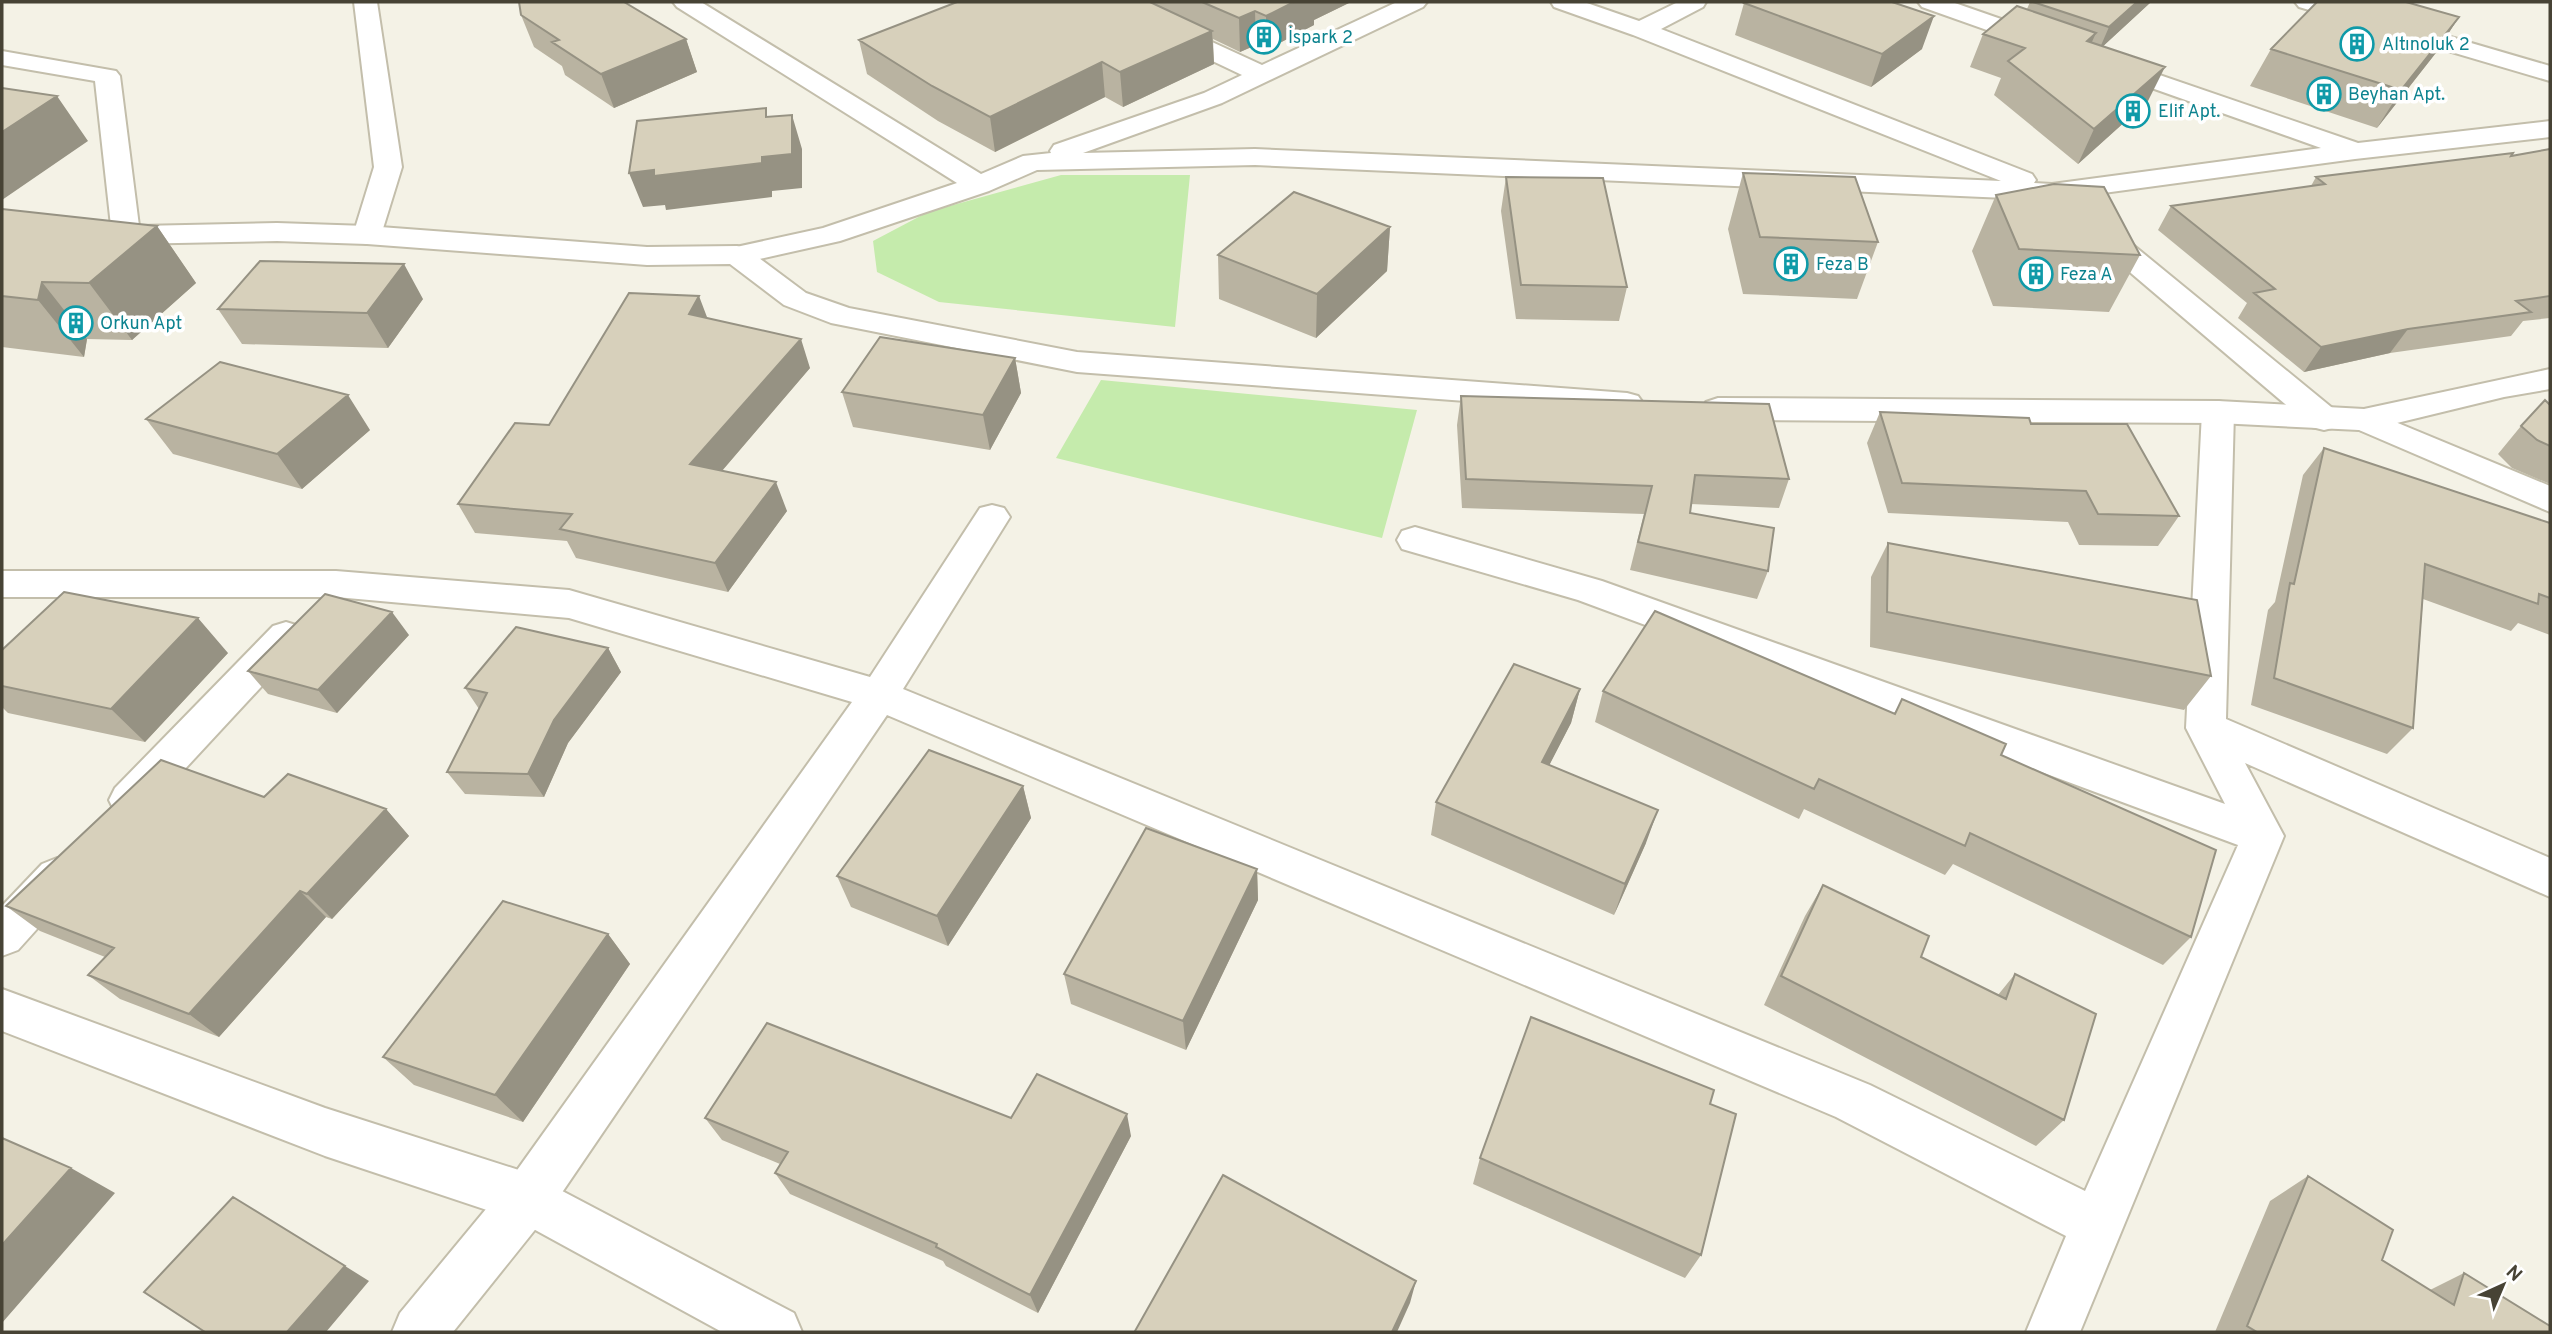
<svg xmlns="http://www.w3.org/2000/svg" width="2552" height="1334" font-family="Overpass,sans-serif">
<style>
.green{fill:#c5ebac}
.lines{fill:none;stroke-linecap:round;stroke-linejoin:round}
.minor-casing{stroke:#c3beab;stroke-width:4}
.tertiary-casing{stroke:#c3beab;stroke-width:4}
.minor{fill:#fff;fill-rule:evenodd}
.tertiary{fill:#fff;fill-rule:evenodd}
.wall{fill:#b9b3a1}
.shaded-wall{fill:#969283}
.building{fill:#d7d0bb;stroke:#969283;stroke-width:2}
.labels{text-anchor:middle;stroke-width:7;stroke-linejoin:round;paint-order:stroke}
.far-culture-label{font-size:18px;fill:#0d838f;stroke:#fff;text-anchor:start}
</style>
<rect width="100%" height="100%" fill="#f4f2e6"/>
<path class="green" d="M 1061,175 L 1190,175 L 1175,327 L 939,302 L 877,272 L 873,241 L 928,212 Z
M 1101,380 L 1417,410 L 1382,538 L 1056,458 Z"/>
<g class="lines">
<defs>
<path id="minor" d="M 354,2 L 377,2 L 402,167 L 381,235 L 377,241 L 367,244 L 357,241 L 353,235 L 374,167 Z
M 673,2 L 701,2 L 981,174 L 1023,156 L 1051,153 L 1050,151 L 1054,145 L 1204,93 L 1242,75 L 1099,7 L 1096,2 L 1125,2 L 1262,65 L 1397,2 L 1427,2 L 1423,7 L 1222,103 L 1083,153 L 1255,149 L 2001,181 L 1633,35 L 1554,7 L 1551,2 L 1584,2 L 1639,21 L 1678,2 L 1706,2 L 1703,7 L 1661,29 L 2032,174 L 2036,180 L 2034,183 L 2052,184 L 2321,148 L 2098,69 L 2095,64 L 2098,59 L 2107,57 L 2358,143 L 2550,121 L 2550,137 L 2355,159 L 2052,200 L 1255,165 L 1037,170 L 989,191 L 840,241 L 737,264 L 727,261 L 722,255 L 727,249 L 823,228 L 957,183 L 677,7 Z
M 1918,2 L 1952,2 L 2053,37 L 2056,42 L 2053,47 L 2044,49 L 2035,47 L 1922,7 Z
M 2295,2 L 2331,2 L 2550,66 L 2550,81 L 2299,7 Z
M 2095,219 L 2105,222 L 2336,411 L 2340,419 L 2336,427 L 2324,430 L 2312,427 L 2085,234 L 2081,228 L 2085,222 Z
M 2550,369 L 2550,389 L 2504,397 L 2364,431 L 2352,428 L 2348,420 L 2352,412 L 2364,409 Z
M 2218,401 L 2230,404 L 2234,412 L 2226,719 L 2550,858 L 2550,897 L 2245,763 L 2284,836 L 2080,1332 L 2026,1332 L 2066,1236 L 1836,1117 L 887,715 L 546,1216 L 453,1332 L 392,1332 L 400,1313 L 510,1180 L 852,702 L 569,618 L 336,597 L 2,597 L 2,571 L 336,571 L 569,590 L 870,677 L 980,508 L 992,505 L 1004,508 L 1010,517 L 903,689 L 1870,1085 L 2085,1191 L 2238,845 L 1578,600 L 1402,549 L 1397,540 L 1402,531 L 1415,527 L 1602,581 L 2225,804 L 2186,728 L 2202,412 L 2206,404 Z
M 286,622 L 299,626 L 305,636 L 299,646 L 145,812 L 130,817 L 115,812 L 109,800 L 115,788 L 273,626 Z
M 57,858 L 72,864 L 79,877 L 72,890 L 18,950 L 2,956 L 2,906 L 42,864 Z"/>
<path id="tertiary" d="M 2,51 L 116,71 L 120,76 L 139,226 L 277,223 L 367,226 L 647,247 L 737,246 L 747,249 L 806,293 L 849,308 L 1077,352 L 1627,393 L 1638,396 L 1643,403 L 1638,410 L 1627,413 L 1077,372 L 831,323 L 784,305 L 730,264 L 647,265 L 367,244 L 277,241 L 126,244 L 116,241 L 112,235 L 95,81 L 2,65 Z
M 1718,398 L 2218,401 L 2364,409 L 2550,486 L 2550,512 L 2359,430 L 2218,423 L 1718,420 L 1706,416 L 1702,409 L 1706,402 Z
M 2,989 L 325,1108 L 528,1173 L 794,1313 L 802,1332 L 722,1332 L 517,1220 L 325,1156 L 2,1031 Z"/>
</defs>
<use href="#minor" class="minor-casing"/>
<use href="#tertiary" class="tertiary-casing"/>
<use href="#minor" class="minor"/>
<use href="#tertiary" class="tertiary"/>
</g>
<path class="wall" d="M 951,2 L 1351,2 L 1314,20 L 1314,25 L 1266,50 L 1256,45 L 1240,52 L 1213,39 L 1214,64 L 1123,107 L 1105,97 L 995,152 L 938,121 L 867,74 L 859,40 L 954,3 Z
M 2030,2 L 2151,2 L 2103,46 L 2148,101 L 2078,164 L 1994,95 L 2001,78 L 1970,67 L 1983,34 L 2027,9 Z
M 1744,3 L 1922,49 L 1871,87 L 1735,35 Z
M 521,15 L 686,39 L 697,72 L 614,108 L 565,75 L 562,66 L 534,47 Z
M 2459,17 L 2435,54 L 2377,128 L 2250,86 L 2271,49 Z
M 2550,149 L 2550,318 L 2523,321 L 2511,336 L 2390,353 L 2304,372 L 2238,318 L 2247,303 L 2158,230 L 2171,206 L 2311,186 L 2316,177 L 2511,156 Z
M 1743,173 L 1878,242 L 1857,299 L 1743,294 L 1728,229 Z
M 1506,177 L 1627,287 L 1619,321 L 1516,319 L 1501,211 Z
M 1996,195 L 2140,255 L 2109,312 L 1993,306 L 1972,251 Z
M 2,209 L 157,226 L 196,283 L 132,340 L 87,339 L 84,357 L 2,347 Z
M 1390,227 L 1387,271 L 1316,338 L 1219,299 L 1218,255 Z
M 423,299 L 388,348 L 242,344 L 218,309 Z
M 707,318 L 810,368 L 722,471 L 787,511 L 728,592 L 576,558 L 567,541 L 475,533 L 458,504 L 549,425 Z
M 1015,358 L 1021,393 L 990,450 L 853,427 L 842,392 Z
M 1461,396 L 1789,479 L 1779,508 L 1691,504 L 1690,513 L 1768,571 L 1757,599 L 1630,570 L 1644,514 L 1462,508 L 1457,425 Z
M 2550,405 L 2550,484 L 2512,468 L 2498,454 L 2521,426 Z
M 1880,412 L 2031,424 L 2179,516 L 2158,546 L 2079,545 L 2068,522 L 1888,513 L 1867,443 Z
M 146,419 L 370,430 L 302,489 L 173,454 Z
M 2324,448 L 2550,523 L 2550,635 L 2518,623 L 2511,631 L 2423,599 L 2413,728 L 2387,754 L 2251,705 L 2268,610 L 2275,602 L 2303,475 Z
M 1888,543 L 2211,676 L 2184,710 L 1870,647 L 1871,577 Z
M 409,635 L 337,713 L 268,694 L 248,671 Z
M 608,648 L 621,672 L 568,743 L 544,797 L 465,794 L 447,772 L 479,709 L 465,688 Z
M 2,650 L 228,653 L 145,742 L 8,713 L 2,707 Z
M 1580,689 L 1571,723 L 1549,765 L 1646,843 L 1614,915 L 1431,835 L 1436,802 Z
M 1603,691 L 1894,714 L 1902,699 L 2001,755 L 2191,937 L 2163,965 L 1953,864 L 1945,875 L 1804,809 L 1799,819 L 1595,722 Z
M 1023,786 L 1031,818 L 948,946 L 851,907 L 837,876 Z
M 264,797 L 386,809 L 409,836 L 332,919 L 326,917 L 219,1037 L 120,999 L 88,975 L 105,957 L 40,931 L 6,906 Z
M 1257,869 L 1258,900 L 1186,1050 L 1071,1004 L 1064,974 Z
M 1823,885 L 1921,957 L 1998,995 L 2015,974 L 2064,1120 L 2036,1146 L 1764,1005 L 1805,916 Z
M 608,934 L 630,964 L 523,1122 L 414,1085 L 383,1057 Z
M 705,1118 L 1131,1136 L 1038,1313 L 946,1266 L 943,1261 L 790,1194 L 775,1173 L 780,1164 L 722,1140 Z
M 1480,1158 L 1701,1255 L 1685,1278 L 1473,1184 Z
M 2308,1176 L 2382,1260 L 2430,1290 L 2464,1273 L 2550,1332 L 2215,1332 L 2270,1201 Z"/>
<path class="shaded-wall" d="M 1294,2 L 1351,2 L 1314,20 L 1314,25 L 1266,50 L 1266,16 Z
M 2137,2 L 2151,2 L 2099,50 L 2109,27 Z
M 1255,11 L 1256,45 L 1240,52 L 1239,18 Z
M 1934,16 L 1922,49 L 1871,87 L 1882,54 Z
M 2459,17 L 2435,54 L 2377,128 L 2401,90 Z
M 1212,31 L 1214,64 L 1123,107 L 1120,72 Z
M 2096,33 L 2081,66 L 2087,41 Z
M 686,39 L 697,72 L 614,108 L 601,74 Z
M 1102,62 L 1105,97 L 995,152 L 990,117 Z
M 2165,67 L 2148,101 L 2078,164 L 2094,129 Z
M 57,96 L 88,141 L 2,200 L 2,132 Z
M 792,115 L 802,149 L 802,188 L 772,191 L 772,197 L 707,205 L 666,210 L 665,205 L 643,207 L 629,173 L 762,157 Z
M 157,226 L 196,283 L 132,340 L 89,283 Z
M 1390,227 L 1387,271 L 1316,338 L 1317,294 Z
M 404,264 L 423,299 L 388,348 L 367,313 Z
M 42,282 L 87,339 L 84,357 L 38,300 Z
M 699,296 L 710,325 L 689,314 Z
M 2408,329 L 2390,353 L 2304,372 L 2321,347 Z
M 801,339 L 810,368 L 702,494 L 690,464 Z
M 1015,358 L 1021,393 L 990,450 L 983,415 Z
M 348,395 L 370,430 L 302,489 L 277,454 Z
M 776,482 L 787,511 L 728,592 L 715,563 Z
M 392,612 L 409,635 L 337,713 L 318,690 Z
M 198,618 L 228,653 L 145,742 L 111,709 Z
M 608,648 L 621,672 L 568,743 L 544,797 L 528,774 L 554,720 Z
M 1580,689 L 1571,723 L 1534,795 L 1542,762 Z
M 1023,786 L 1031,818 L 948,946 L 937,916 Z
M 386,809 L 409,836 L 332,919 L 307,894 Z
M 1658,810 L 1646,843 L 1614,915 L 1625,884 Z
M 1257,869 L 1258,900 L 1186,1050 L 1183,1021 Z
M 300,891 L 326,917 L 219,1037 L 189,1014 Z
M 608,934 L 630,964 L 523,1122 L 495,1095 Z
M 1127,1114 L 1131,1136 L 1038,1313 L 1030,1295 Z
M 71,1168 L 115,1193 L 2,1323 L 2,1245 Z
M 345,1266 L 369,1281 L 326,1332 L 287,1332 Z
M 1416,1281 L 1410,1303 L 1397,1332 L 1392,1332 Z"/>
<path class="building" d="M 519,2 L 624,2 L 686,39 L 601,74 L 552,42 L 559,40 L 521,15 Z
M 957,2 L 1150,2 L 1212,31 L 1120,72 L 1102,62 L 990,117 L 932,86 L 859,40 Z
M 1202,2 L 1294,2 L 1266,16 L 1255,11 L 1239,18 Z
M 1745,2 L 1892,2 L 1934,16 L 1882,54 L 1744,3 Z
M 2033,2 L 2137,2 L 2109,27 Z
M 2317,2 L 2406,2 L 2459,17 L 2401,90 L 2271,49 Z
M 2017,6 L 2096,33 L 2087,41 L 2165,67 L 2094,129 L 2008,61 L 2025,48 L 1983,34 Z
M 2,88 L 57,96 L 2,132 Z
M 766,108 L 766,117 L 792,115 L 792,154 L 762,157 L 762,163 L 696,171 L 654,176 L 654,170 L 629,173 L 637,121 Z
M 2550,149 L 2550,296 L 2516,301 L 2531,312 L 2408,329 L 2321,347 L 2254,293 L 2275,289 L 2171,206 L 2325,184 L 2316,177 L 2513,153 L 2511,156 Z
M 1743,173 L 1855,177 L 1878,242 L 1760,237 Z
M 1506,177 L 1603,178 L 1627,287 L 1521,285 Z
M 2054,184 L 2104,187 L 2140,255 L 2019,249 L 1996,195 Z
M 1294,192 L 1390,227 L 1317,294 L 1218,255 Z
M 2,209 L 157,226 L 89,283 L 42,282 L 38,300 L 2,296 Z
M 260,261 L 404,264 L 367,313 L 218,309 Z
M 629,293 L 699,296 L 689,314 L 801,339 L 690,464 L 776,482 L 715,563 L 560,529 L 572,514 L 458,504 L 515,423 L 549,425 Z
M 880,337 L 1015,358 L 983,415 L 842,392 Z
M 220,362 L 348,395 L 277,454 L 146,419 Z
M 1461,396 L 1769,404 L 1789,479 L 1695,475 L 1690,513 L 1774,528 L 1768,571 L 1638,542 L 1652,486 L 1466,479 Z
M 2545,400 L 2550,405 L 2550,446 L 2537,440 L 2521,426 Z
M 1880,412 L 2029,418 L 2031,424 L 2127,424 L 2179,516 L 2098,514 L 2086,491 L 1902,483 Z
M 2324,448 L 2550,523 L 2550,598 L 2539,594 L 2538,604 L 2425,564 L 2413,728 L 2274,678 L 2290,583 L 2294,584 Z
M 1888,543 L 2197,600 L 2211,676 L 1887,612 Z
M 64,592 L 198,618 L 111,709 L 2,686 L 2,650 Z
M 325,594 L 392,612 L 318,690 L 248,671 Z
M 1655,611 L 1895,714 L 1902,699 L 2006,744 L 2001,755 L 2216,850 L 2191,937 L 1970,833 L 1965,846 L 1819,779 L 1814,789 L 1603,691 Z
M 516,627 L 608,648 L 554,720 L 528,774 L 447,772 L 487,693 L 465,688 Z
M 1514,664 L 1580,689 L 1542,762 L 1658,810 L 1625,884 L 1436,802 Z
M 929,750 L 1023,786 L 937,916 L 837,876 Z
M 161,760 L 264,797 L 288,774 L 386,809 L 307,894 L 300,891 L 189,1014 L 88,975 L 114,948 L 6,906 Z
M 1146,828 L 1257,869 L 1183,1021 L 1064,974 Z
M 1823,885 L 1929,936 L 1921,957 L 2006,999 L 2015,974 L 2096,1014 L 2064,1120 L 1781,976 Z
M 503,901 L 608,934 L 495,1095 L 383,1057 Z
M 1531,1017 L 1714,1090 L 1710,1104 L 1736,1114 L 1701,1255 L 1480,1158 Z
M 767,1023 L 1011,1118 L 1037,1074 L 1127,1114 L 1030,1295 L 936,1247 L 937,1244 L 775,1173 L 788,1152 L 705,1118 Z
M 2,1138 L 71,1168 L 2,1245 Z
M 1223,1175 L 1416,1281 L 1392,1332 L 1136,1332 L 1135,1331 Z
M 2308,1176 L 2393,1230 L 2382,1260 L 2454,1305 L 2464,1273 L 2550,1326 L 2550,1332 L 2257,1332 L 2247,1326 Z
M 233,1197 L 345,1266 L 287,1332 L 205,1332 L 144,1292 Z"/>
<defs>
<symbol id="building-ring" viewBox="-11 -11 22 22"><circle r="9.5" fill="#fff" stroke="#0f9aa8" stroke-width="1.5"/><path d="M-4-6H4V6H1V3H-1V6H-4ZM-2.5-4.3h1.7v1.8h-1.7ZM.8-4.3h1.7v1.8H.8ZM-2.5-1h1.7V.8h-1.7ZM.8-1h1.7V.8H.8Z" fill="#0f9aa8"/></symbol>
</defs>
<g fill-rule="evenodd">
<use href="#building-ring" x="1245" y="18" width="38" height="38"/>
<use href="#building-ring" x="2338" y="25" width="38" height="38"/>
<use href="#building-ring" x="2305" y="75" width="38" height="38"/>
<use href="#building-ring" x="2114" y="92" width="38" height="38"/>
<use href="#building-ring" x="1772" y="245" width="38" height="38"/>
<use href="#building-ring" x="2017" y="255" width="38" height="38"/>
<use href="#building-ring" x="57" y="304" width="38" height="38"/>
</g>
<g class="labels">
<g class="far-culture-label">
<text x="1288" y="43">İspark 2</text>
<text x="2382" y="50">Altınoluk 2</text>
<text x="2348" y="100">Beyhan Apt.</text>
<text x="2158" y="117">Elif Apt.</text>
<text x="1816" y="270">Feza B</text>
<text x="2060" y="280">Feza A</text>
<text x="100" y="329">Orkun Apt</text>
</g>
</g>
<rect width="2552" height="1334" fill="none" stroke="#474335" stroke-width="7"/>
<g transform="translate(2503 1285) rotate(44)" stroke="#ffffff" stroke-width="5" paint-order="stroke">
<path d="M0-5L12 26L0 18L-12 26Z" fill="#474335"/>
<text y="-10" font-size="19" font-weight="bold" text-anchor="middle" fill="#474335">N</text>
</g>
</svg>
